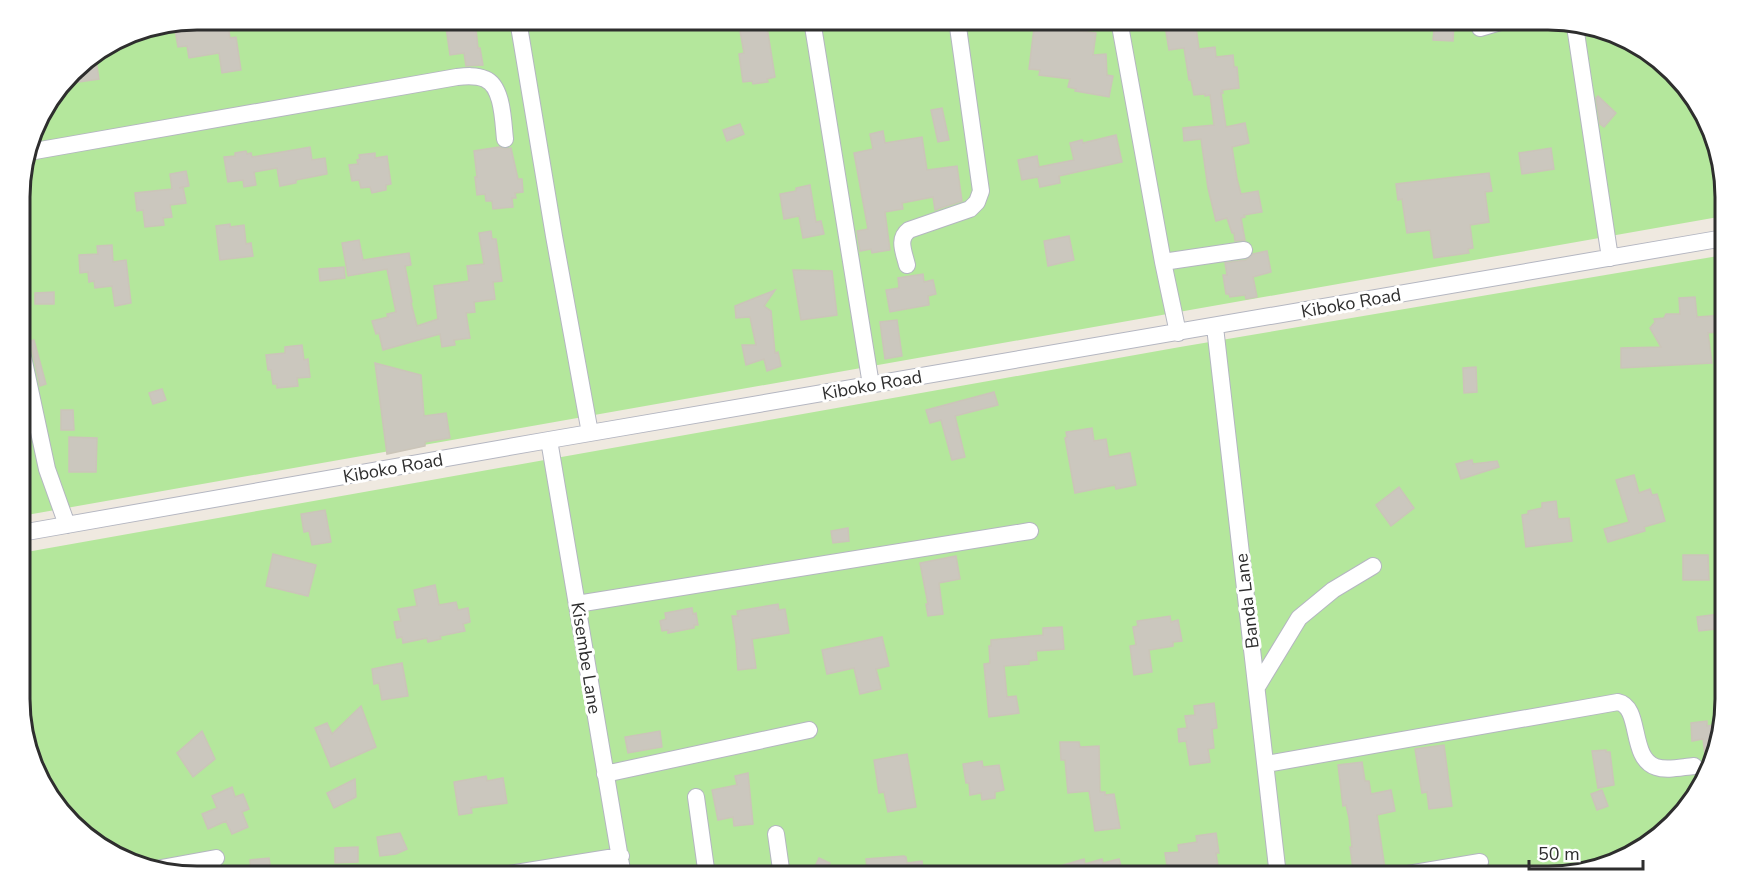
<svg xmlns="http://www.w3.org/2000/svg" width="1745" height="896" font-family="'Nunito Sans',sans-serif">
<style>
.green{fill:#b4e79c}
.building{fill:#cbc7be;stroke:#cbc5b9;stroke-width:1.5}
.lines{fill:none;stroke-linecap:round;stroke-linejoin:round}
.minor-casing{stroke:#b4b6c1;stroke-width:18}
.minor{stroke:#fff;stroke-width:16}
.labels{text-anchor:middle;stroke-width:6;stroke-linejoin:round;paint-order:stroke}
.street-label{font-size:18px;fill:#2e2e2e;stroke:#fff}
.rim{fill:none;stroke:#2e2e2e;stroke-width:3}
</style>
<rect width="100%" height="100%" fill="#efe9e0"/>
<path class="green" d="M 197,20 L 1548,20 L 1627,38 L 1695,98 L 1724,174 L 1724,216 L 21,516 L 20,185 L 38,119 L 80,64 L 130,33 Z
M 1724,255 L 1725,699 L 1707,778 L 1646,847 L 1559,876 L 197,876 L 118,858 L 50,798 L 21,722 L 21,553 L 1180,347 Z"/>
<path class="building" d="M 197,20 L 220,20 L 221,25 L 228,24 L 230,38 L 236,37 L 241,70 L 222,73 L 219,53 L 189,58 L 187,46 L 178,47 L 174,24 Z
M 445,20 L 475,20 L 478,48 L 480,48 L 483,65 L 466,66 L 464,53 L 450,55 Z
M 1035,20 L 1073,20 L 1072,30 L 1096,33 L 1093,55 L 1106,54 L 1107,75 L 1113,76 L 1109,97 L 1075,91 L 1076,89 L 1068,87 L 1070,79 L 1039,75 L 1040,70 L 1029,69 Z
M 1164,20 L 1195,20 L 1199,49 L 1215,47 L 1216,57 L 1233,55 L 1234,67 L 1237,67 L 1239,88 L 1222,90 L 1223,93 L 1221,93 L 1226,127 L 1245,123 L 1249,143 L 1232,147 L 1237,179 L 1241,194 L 1258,191 L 1262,212 L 1244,215 L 1245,217 L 1241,218 L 1245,240 L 1235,241 L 1234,233 L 1232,233 L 1227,218 L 1216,221 L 1208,188 L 1201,139 L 1184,141 L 1183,128 L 1214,125 L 1210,95 L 1205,96 L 1205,94 L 1194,95 L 1191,80 L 1189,80 L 1184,48 L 1169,50 Z
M 1435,21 L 1454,23 L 1453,41 L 1433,40 Z
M 767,27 L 775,77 L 767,79 L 768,82 L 753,84 L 752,81 L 743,82 L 739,54 L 744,53 L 740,31 Z
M 95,54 L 99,79 L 64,84 L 80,64 Z
M 1598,96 L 1616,113 L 1604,127 L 1600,124 L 1596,98 Z
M 942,108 L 949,140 L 938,142 L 931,110 Z
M 740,124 L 744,134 L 727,141 L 723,130 Z
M 883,131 L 885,143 L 922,137 L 927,170 L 957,166 L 962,201 L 935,210 L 933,197 L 902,203 L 903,209 L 885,212 L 890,250 L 872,253 L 871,249 L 860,251 L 857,231 L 868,229 L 854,153 L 873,149 L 870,134 Z
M 1116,135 L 1122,162 L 1059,176 L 1060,183 L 1040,187 L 1038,177 L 1022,180 L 1018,160 L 1037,156 L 1039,167 L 1074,160 L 1070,143 L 1082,140 L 1083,143 Z
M 310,147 L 312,160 L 325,158 L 327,174 L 296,180 L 296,183 L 280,186 L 277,168 L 254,172 L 256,185 L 244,187 L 243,180 L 228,182 L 224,157 L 235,156 L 235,153 L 246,151 L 247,154 L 251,153 L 252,157 Z
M 499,147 L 505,149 L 511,148 L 518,179 L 522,179 L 523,192 L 515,193 L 516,198 L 512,198 L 513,207 L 493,209 L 492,201 L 486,201 L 485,194 L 477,195 L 475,177 L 477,177 L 474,151 Z
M 1551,148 L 1554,169 L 1522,174 L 1519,153 Z
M 375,153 L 375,158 L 387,156 L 391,184 L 386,185 L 386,190 L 372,193 L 370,187 L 361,188 L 359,180 L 352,181 L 349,165 L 358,164 L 357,160 L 360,159 L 359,155 Z
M 186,171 L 189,186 L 179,188 L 183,187 L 186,203 L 170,205 L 172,217 L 163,218 L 164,225 L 145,227 L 143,210 L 137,211 L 135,193 L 172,189 L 170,174 Z
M 1489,173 L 1492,191 L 1485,192 L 1489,222 L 1470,225 L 1473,248 L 1468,249 L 1469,253 L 1434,258 L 1430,230 L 1407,233 L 1402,199 L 1398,200 L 1396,184 Z
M 810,185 L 816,222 L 821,221 L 824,234 L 803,238 L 799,216 L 784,219 L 780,194 L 796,191 L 796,188 Z
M 230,224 L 230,227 L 244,225 L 246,244 L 251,243 L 253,256 L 220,260 L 216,226 Z
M 491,231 L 492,239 L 496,239 L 502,281 L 493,282 L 495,299 L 474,302 L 475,312 L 466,313 L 470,338 L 454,340 L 455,345 L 442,347 L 440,334 L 383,350 L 379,333 L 376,334 L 372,321 L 388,317 L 387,314 L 396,312 L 387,269 L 348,276 L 342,243 L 359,240 L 363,260 L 409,253 L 411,265 L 405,266 L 412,302 L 411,303 L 417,326 L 438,319 L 434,286 L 469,281 L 467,266 L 484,264 L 479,233 Z
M 1069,236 L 1074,260 L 1048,266 L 1044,241 Z
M 112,245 L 113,262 L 126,260 L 131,303 L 115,306 L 112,286 L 95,288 L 94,281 L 89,282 L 88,272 L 80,273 L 79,255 L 98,254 L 97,246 Z
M 1267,251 L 1271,272 L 1253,277 L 1257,297 L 1246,299 L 1245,295 L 1230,297 L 1229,294 L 1226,294 L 1223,275 L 1227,275 L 1225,263 L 1246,260 L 1253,254 Z
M 344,267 L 345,278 L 320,281 L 319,269 Z
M 793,270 L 832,271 L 837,315 L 801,320 Z
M 923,274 L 924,282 L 933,280 L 936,294 L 928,296 L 929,305 L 890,312 L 886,290 L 899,288 L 898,278 Z
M 775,290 L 764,306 L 771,311 L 775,353 L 778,352 L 781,366 L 767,371 L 764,359 L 746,365 L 742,345 L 756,345 L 750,317 L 736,318 L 735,306 Z
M 54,292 L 54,304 L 35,304 L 35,293 Z
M 1695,297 L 1697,317 L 1724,315 L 1724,331 L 1708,333 L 1712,363 L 1621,368 L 1621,348 L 1661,347 L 1650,328 L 1655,322 L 1654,319 L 1664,318 L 1666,314 L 1680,314 L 1679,298 Z
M 897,320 L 902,356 L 885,359 L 880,322 Z
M 34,340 L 46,384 L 40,386 L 30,341 Z
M 302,345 L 304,360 L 308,359 L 310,377 L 297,378 L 298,386 L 277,388 L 277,384 L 273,384 L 271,370 L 268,370 L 266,355 L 285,353 L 285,347 Z
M 375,363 L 421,375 L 424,416 L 446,413 L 450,438 L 425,442 L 425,446 L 387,454 Z
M 1476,367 L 1477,392 L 1464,393 L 1463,368 Z
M 162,389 L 166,400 L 153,404 L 149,393 Z
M 994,392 L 998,405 L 955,416 L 965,457 L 952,460 L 941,420 L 930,423 L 926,410 Z
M 61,410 L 73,410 L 74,430 L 61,430 Z
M 1092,428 L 1094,441 L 1106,439 L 1109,457 L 1130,453 L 1136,485 L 1116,489 L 1115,485 L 1075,493 L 1065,438 L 1067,437 L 1066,432 Z
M 69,437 L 97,438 L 96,472 L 69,472 Z
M 1472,460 L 1473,464 L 1497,461 L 1499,467 L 1461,479 L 1456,464 Z
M 1634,475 L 1639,493 L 1650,489 L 1652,495 L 1657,494 L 1665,521 L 1644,527 L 1645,531 L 1608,542 L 1604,529 L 1629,522 L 1616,480 Z
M 1399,487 L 1414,508 L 1391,526 L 1376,505 Z
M 1556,501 L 1558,519 L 1569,518 L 1572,541 L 1526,547 L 1522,515 L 1528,514 L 1528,511 L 1542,508 L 1542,503 Z
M 325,510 L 331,542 L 312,545 L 309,531 L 304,532 L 301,514 Z
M 848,528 L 849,541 L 833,543 L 831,531 Z
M 273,554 L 316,565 L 308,596 L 266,586 Z
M 1683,555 L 1708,555 L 1709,580 L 1683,580 Z
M 956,556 L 960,579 L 939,583 L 943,614 L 928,616 L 926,604 L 928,604 L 920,563 Z
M 435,585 L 439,605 L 456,602 L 458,610 L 468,608 L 470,622 L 463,624 L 465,631 L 440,636 L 441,639 L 428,642 L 427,638 L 403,643 L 402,637 L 397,638 L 394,622 L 401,621 L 398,609 L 417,606 L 414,590 Z
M 778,604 L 779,610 L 785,609 L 789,633 L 752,639 L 756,668 L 738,670 L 736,643 L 732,616 L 738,616 L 737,611 Z
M 692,608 L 693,614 L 696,613 L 698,625 L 694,625 L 694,628 L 668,633 L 668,630 L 662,631 L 660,621 L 666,619 L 665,613 Z
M 1725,613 L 1725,628 L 1699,631 L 1697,617 Z
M 1170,616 L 1171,622 L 1178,620 L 1182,641 L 1173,642 L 1173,646 L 1149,650 L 1152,672 L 1134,675 L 1130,646 L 1136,645 L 1133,627 L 1138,626 L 1137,621 Z
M 1062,627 L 1064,649 L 1036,651 L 1037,660 L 1029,661 L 1029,664 L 1004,666 L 1007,697 L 1016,696 L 1019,713 L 989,717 L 984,664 L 990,663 L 989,646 L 991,646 L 991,640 L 1043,635 L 1043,628 Z
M 882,637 L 889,666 L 876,669 L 881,689 L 860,694 L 854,668 L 827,674 L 822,650 Z
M 402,663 L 408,696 L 382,700 L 379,683 L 374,684 L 372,669 Z
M 1214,703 L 1217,728 L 1212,729 L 1214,748 L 1208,749 L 1210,762 L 1190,765 L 1186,741 L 1179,742 L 1178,729 L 1187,728 L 1185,716 L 1195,715 L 1194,706 Z
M 361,706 L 376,747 L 331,767 L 315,728 L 327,723 L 332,734 Z
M 1707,721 L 1707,726 L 1720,724 L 1708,772 L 1707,772 L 1703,739 L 1692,741 L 1691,723 Z
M 202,731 L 215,759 L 193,777 L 177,753 Z
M 660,731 L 662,747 L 628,753 L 625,737 Z
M 1060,742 L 1079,742 L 1080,747 L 1099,746 L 1100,792 L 1105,792 L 1105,795 L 1114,794 L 1120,828 L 1095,831 L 1089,791 L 1068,793 L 1065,760 L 1061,760 Z
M 1444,745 L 1452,806 L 1429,809 L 1427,792 L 1422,793 L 1415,749 Z
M 1606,750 L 1606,752 L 1610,752 L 1614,785 L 1598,788 L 1592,751 Z
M 907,754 L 916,807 L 888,812 L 884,792 L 879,793 L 874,760 Z
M 982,761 L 983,767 L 999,765 L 1004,790 L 995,792 L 995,798 L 982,800 L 981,793 L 970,795 L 969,783 L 966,783 L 963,764 Z
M 1362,762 L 1365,781 L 1369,781 L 1371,794 L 1391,790 L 1395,811 L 1377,815 L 1385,869 L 1381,869 L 1382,875 L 1354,876 L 1350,847 L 1352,847 L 1349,818 L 1346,805 L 1343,806 L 1338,765 Z
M 748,773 L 753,824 L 734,826 L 733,817 L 718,820 L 712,790 L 737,785 L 735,776 Z
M 486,776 L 487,781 L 503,778 L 507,803 L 471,808 L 472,813 L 459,815 L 454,782 Z
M 355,779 L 356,797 L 334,808 L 327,793 Z
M 232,787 L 235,797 L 243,794 L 249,809 L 242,812 L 248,827 L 232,834 L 226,821 L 208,829 L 202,814 L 217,808 L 212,796 Z
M 1602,790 L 1608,806 L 1597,810 L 1591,794 Z
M 400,833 L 407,849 L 396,854 L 380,856 L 377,837 Z
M 1216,833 L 1219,853 L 1216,853 L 1218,866 L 1206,867 L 1207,871 L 1195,873 L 1194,869 L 1168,872 L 1165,853 L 1179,852 L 1178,845 L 1197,842 L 1196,836 Z
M 358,847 L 358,862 L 335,863 L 335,848 Z
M 904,856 L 906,857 L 907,863 L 922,861 L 924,876 L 868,876 L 866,859 Z
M 269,858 L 271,871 L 251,873 L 250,860 Z
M 819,858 L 830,863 L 824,876 L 812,873 Z
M 1084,859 L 1085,864 L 1102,859 L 1103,863 L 1119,859 L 1124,876 L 1054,876 L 1054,873 L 1064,870 L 1063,865 Z"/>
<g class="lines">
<defs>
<path id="minor" d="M 518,20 L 554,236 L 590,433
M 812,20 L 871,385
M 1119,20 L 1163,262 L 1178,333
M 1575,26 L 1610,258
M 1480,28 L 1507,20
M 29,152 L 457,77 C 466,76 476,75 485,79 C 503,86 503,122 505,139
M 1163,262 L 1244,250
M 907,265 C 904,252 897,239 909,230 L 970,209 L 977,202 L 981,191 L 957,20
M 1215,327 L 1278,876
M 20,343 L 47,469 L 67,525
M 549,440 L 623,876
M 21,533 L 549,440 L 1724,238
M 577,604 L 1030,531
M 1257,687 L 1299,618 L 1333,590 L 1373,566
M 1266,764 L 1618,702 C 1642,707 1629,758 1656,767 C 1667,771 1682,767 1694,766
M 605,774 L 809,730
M 696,797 L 707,876
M 776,834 L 782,876
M 161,868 L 216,858
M 496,876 L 621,856
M 1396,876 L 1480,862"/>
</defs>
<use href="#minor" class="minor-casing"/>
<use href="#minor" class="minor"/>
</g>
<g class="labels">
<g class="street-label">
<text transform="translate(1351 303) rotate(-10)" y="6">Kiboko Road</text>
<text transform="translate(872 385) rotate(-10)" y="6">Kiboko Road</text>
<text transform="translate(393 468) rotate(-10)" y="6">Kiboko Road</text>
<text transform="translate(1247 601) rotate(-97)" y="6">Banda Lane</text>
<text transform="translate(586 658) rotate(81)" y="6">Kisembe Lane</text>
</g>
</g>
<path d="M0 0H1745V896H0ZM197 30H1548A167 167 0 0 1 1715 197V699A167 167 0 0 1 1548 866H197A167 167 0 0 1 30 699V197A167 167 0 0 1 197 30Z" fill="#fff" fill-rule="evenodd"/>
<path class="rim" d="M197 30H1548A167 167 0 0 1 1715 197V699A167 167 0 0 1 1548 866H197A167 167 0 0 1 30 699V197A167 167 0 0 1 197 30Z"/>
<path d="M1529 860v9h114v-9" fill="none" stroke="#2e2e2e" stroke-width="3"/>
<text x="1538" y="860" font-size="18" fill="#2e2e2e" stroke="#ffffff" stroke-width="4.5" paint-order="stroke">50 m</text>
</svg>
